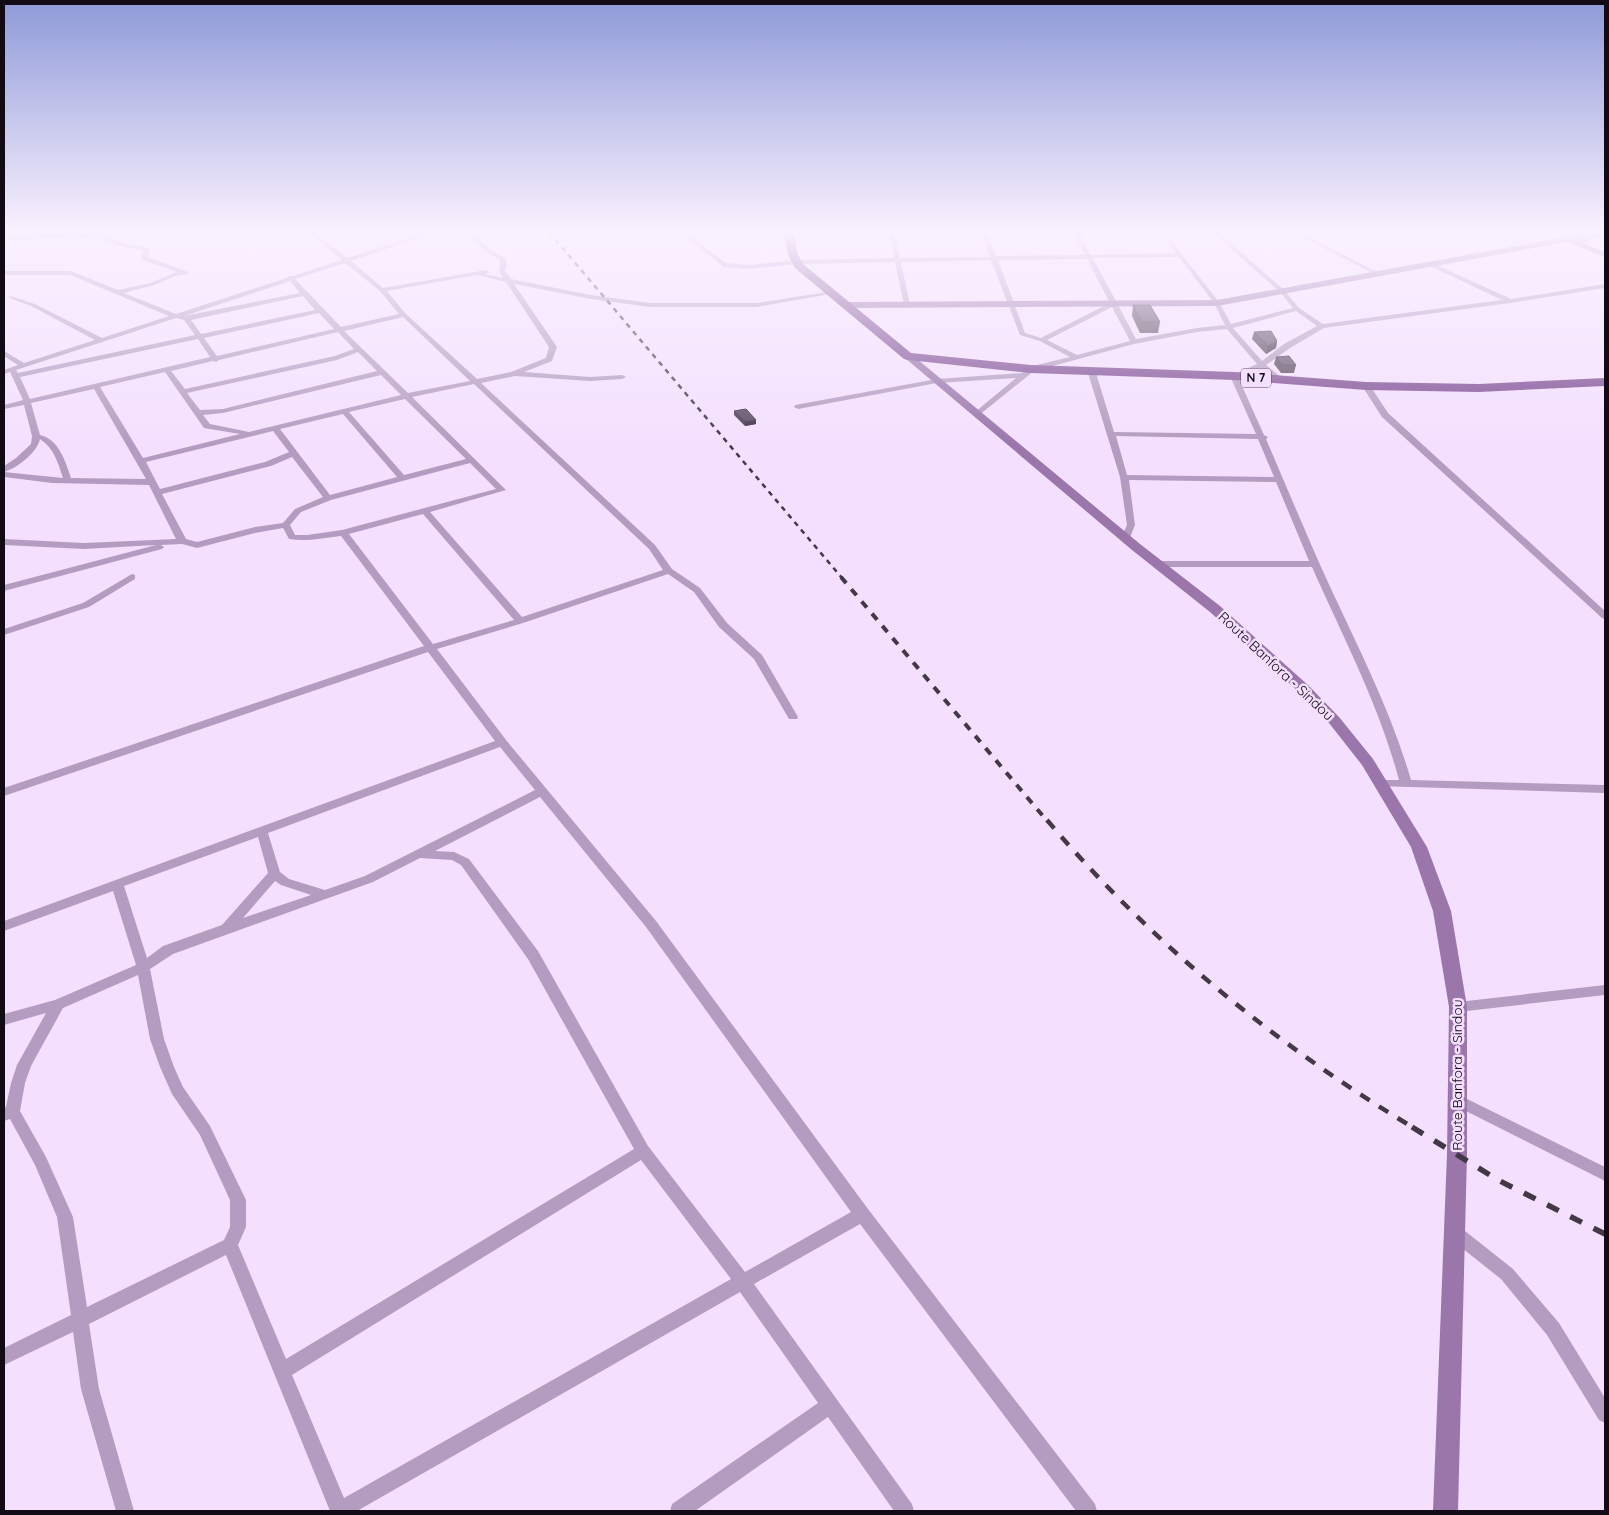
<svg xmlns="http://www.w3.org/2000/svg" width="1609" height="1515" font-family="Quicksand,sans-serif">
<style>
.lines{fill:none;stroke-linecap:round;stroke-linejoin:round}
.minor{fill:#b49cc0;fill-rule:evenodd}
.secondary{fill:#9a76ab;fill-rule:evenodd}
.trunk{fill:#7e4e94;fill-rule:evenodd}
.rail-far3{stroke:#423846;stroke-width:2.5;stroke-dasharray:5 5;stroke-linecap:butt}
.rail-far2{stroke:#423846;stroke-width:4;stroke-dasharray:8 8;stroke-linecap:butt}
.rail-far1{stroke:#423846;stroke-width:4.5;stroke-dasharray:11 11;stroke-linecap:butt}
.rail{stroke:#423846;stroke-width:5.5;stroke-dasharray:13 13;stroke-linecap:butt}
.wall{fill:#534459}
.shaded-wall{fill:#433749}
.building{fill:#604f68;stroke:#433749}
.labels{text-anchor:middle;stroke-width:5;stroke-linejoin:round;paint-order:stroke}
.shield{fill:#f4e0fe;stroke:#564b5b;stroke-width:1}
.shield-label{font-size:12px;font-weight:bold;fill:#120b15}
.street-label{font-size:14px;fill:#120b15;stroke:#f4e0fe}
</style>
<rect width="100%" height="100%" fill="#f4e0fe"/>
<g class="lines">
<path class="minor" d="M 91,232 L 98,232 L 125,244 L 147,247 L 150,251 L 147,257 L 188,272 L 188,274 L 175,276 L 154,285 L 124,293 L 176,314 L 287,278 L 288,276 L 293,276 L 342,260 L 308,232 L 314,232 L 347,258 L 429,232 L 437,232 L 351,261 L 383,288 L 486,270 L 489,272 L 485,274 L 503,278 L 499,271 L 500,260 L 485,251 L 464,232 L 470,232 L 489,249 L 505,258 L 507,265 L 505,271 L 511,279 L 591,295 L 650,303 L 757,303 L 833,291 L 834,292 L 831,294 L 757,307 L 650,307 L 591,299 L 514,284 L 557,347 L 552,361 L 524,372 L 590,377 L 622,375 L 626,377 L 622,379 L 590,381 L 515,376 L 481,383 L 655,545 L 672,569 L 700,588 L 727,623 L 762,655 L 798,717 L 797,719 L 789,719 L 754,659 L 719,627 L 694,592 L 668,574 L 523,623 L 437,649 L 506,740 L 656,921 L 868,1209 L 1095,1504 L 1097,1511 L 1076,1511 L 860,1224 L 754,1284 L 912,1504 L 914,1511 L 894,1511 L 828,1417 L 695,1511 L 670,1511 L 672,1504 L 818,1403 L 740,1292 L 357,1511 L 330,1511 L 226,1255 L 89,1324 L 99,1389 L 134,1511 L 116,1511 L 81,1389 L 73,1332 L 4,1365 L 4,1348 L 71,1315 L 57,1217 L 35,1165 L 10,1119 L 4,1121 L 4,1108 L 6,1107 L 11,1083 L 17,1065 L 46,1013 L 4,1025 L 4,1014 L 55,1000 L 136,965 L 113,891 L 4,931 L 4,921 L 495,741 L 428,652 L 4,796 L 4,788 L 424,646 L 341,536 C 323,538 306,542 289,539 L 283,528 L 255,533 L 197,548 L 182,544 L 161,545 L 164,547 L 162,549 L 4,591 L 4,585 L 156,545 L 84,549 L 4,545 L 4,539 L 84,543 L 176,539 L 149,485 L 52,483 L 4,477 L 4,466 L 16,458 L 31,444 L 32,436 L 24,405 L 4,409 L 4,405 L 23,400 L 10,372 L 4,374 L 4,370 L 18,365 L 4,356 L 4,351 L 24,363 L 95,340 L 31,306 L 10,298 L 10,296 L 35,304 L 102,338 L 169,316 L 70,275 L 4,275 L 4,271 L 71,271 L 118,290 L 150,283 L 177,272 L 141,259 L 143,250 L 122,247 L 101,239 L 75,237 L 4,240 L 4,236 L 75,233 L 94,235 ZM 345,263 L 380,291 L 399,314 L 341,327 L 295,279 ZM 477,275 L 506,282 L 549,347 L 546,358 L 511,372 L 477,379 L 406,314 L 387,291 ZM 290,281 L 300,293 L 184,316 ZM 303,296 L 315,310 L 201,334 L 191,320 ZM 319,313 L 334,329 L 217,356 L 204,338 ZM 403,317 L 470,381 L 408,393 L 344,331 ZM 176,318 L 184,320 L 195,335 L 18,373 L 16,370 ZM 338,332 L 354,349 L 335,356 L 185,389 L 171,371 L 213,361 L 216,362 L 219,360 ZM 198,339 L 210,357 L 30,399 L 20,377 ZM 358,352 L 377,371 L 223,409 L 200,410 L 187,393 L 337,360 ZM 165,372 L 204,428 L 240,434 L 143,458 L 100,387 ZM 381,375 L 401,395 L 249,432 L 210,424 L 203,415 L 223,413 ZM 474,384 L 649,549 L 663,570 L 522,617 L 430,512 L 506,490 L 412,397 ZM 94,389 L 146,479 L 71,478 C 65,460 59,440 40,435 L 31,403 ZM 405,399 L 466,459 L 404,475 L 349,412 ZM 343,414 L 397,477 L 330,495 L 280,429 ZM 273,431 L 289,452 L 265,462 L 160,489 L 146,462 ZM 40,439 C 54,448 58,463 63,478 L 4,472 C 17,468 37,453 40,439 ZM 292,457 L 323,497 L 295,509 L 283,523 L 255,527 L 197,542 L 186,539 L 162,494 L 271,466 ZM 470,463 L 496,489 L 342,530 L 307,535 L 295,535 L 290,525 L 301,512 L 331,500 ZM 423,514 L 514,620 L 433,644 L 349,534 ZM 500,747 L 535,790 L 365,876 L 325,890 L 289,879 L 280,872 L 268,833 ZM 540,797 L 646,927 L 851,1212 L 745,1272 L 648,1146 L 538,951 L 469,859 L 454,852 L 435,851 ZM 258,837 L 268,873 L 222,925 L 163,946 L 147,958 L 124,886 ZM 420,858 L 452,860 L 461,865 L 528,959 L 634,1149 L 286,1359 L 238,1245 L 246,1227 L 246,1200 L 210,1126 L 183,1087 L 174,1067 L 164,1039 L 150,969 L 173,954 L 373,882 ZM 275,881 L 281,885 L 311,895 L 243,918 ZM 138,975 L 150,1039 L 160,1067 L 172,1094 L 200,1135 L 230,1200 L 230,1227 L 224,1240 L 87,1307 L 73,1217 L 46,1157 L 20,1111 L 25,1083 L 31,1066 L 63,1008 ZM 641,1160 L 731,1279 L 344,1498 L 292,1375 Z
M 679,232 L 685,232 L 726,263 L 750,265 L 796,260 L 894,258 L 889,232 L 895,232 L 900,258 L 990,257 L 981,232 L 987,232 L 996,256 L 1085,255 L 1073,232 L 1079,232 L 1091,255 L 1176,253 L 1166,240 L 1169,238 L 1219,302 L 1231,324 L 1293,308 L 1280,292 L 1212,232 L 1218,232 L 1284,290 L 1299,308 L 1323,324 L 1502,300 L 1428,265 L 1427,264 L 1430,262 L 1511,299 L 1605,284 L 1605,288 L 1510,303 L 1324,328 L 1290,348 L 1266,365 L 1282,378 L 1282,382 L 1276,382 L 1260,368 L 1238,377 L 1264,435 L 1268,437 L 1266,439 C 1288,490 1309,541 1332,591 C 1361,653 1392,714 1411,780 L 1605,785 L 1605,793 L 1377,786 L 1375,783 L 1377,780 L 1399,780 C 1379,705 1343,637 1312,567 L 1158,567 L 1153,564 L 1158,561 L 1309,561 L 1276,482 L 1129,480 L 1135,525 L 1129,540 L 1123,540 L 1121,538 L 1127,525 L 1120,477 L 1088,373 L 1092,371 L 1096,373 L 1114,432 L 1256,434 L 1230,376 L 1257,364 L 1227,329 L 1197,332 L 1134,344 L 1034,371 L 978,416 L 975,416 L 975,412 L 1016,378 L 937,383 L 798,409 L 794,407 L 795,405 L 937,379 L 1022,373 L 1028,367 L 1070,357 L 1040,341 L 1020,335 L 991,260 L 901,262 L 910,305 L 907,307 L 904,305 L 895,262 L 796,264 L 750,269 L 724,267 ZM 1179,257 L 1214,303 L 1225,325 L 1197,328 L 1136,339 L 1093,258 ZM 1087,259 L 1110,303 L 1041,338 L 1025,333 L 998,260 ZM 1112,307 L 1130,341 L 1077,355 L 1047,340 ZM 1296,311 L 1317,326 L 1284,344 L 1262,361 L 1233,328 ZM 1116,436 L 1258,439 L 1274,477 L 1127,475 Z
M 1292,232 L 1299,232 L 1383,275 L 1378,276 Z
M 1363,384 L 1369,384 L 1388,413 L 1605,611 L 1605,619 L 1602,618 L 1382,417 L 1362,386 Z
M 132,574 L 135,575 L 135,579 L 89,607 L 4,635 L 4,629 L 83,603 Z
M 1605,985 L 1605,995 L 1458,1012 L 1453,1011 L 1451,1007 L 1453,1003 L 1458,1002 Z
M 1459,1095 L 1605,1167 L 1605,1181 L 1454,1105 L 1452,1101 L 1454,1097 Z
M 1454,1225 L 1460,1227 L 1513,1269 L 1559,1323 L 1605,1398 L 1605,1423 L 1599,1420 L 1547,1335 L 1501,1279 L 1448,1237 L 1446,1232 L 1448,1227 Z"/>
<path class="secondary" d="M 1605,232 L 1605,236 L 1588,239 L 1588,242 L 1582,243 L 1605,252 L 1605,257 L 1567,242 L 1217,306 L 846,308 L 842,305 L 846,302 L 1217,300 L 1560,238 L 1560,235 Z
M 905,354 L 911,354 L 1140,544 L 1220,606 L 1309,686 L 1339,717 L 1373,759 L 1427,847 L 1451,911 L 1467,1007 L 1467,1154 L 1458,1511 L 1433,1511 L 1447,1154 L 1449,1007 L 1433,911 L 1411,847 L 1362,765 L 1329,723 L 1299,692 L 1210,612 L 1132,550 L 905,358 Z"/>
<path class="trunk" d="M 784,232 L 794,232 L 798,255 L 803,264 L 911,353 L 1031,365 L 1234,372 L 1366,382 L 1479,384 L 1605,378 L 1605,386 L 1479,392 L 1366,390 L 1234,380 L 1031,373 L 908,360 L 904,359 L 795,268 L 788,255 Z"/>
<path class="rail-far3" d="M 549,232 L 842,578"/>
<path class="rail-far2" d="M 841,577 L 1048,822"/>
<path class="rail-far1" d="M 1047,820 C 1151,943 1276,1045 1414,1128"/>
<path class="rail" d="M 1412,1127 L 1498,1180 L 1605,1234"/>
</g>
<path class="wall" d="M 1133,305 L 1160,322 L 1158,333 L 1140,333 L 1132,316 Z
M 1254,332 L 1277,341 L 1276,348 L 1266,354 L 1252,339 Z
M 1276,357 L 1296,365 L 1294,373 L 1281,373 L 1274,364 Z
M 734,411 L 756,424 L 745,426 L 734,415 Z"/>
<path class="shaded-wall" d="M 1277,341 L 1276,348 L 1266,354 L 1268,346 Z
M 756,420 L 756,424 L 745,426 L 745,422 Z"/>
<path class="building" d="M 1133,305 L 1150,305 L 1160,322 L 1142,322 Z
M 1271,331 L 1277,341 L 1268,346 L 1254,332 Z
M 1289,356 L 1296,365 L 1282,365 L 1276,357 Z
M 746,409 L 756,420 L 745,422 L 734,411 Z"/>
<linearGradient id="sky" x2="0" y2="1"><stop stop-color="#8e9ad8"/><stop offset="0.52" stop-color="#faf1ff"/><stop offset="1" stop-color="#faf1ff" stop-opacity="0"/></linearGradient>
<rect width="1609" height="444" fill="url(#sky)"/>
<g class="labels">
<rect class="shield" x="1241" y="368.5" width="30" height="19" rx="4"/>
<g class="shield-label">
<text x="1256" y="382">N 7</text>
</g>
<g class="street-label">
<text transform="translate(1276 666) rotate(43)" y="5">Route Banfora - Sindou</text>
<text transform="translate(1457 1075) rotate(-90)" y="5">Route Banfora - Sindou</text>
</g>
</g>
<rect width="1609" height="1515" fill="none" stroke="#120b15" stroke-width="10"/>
</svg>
